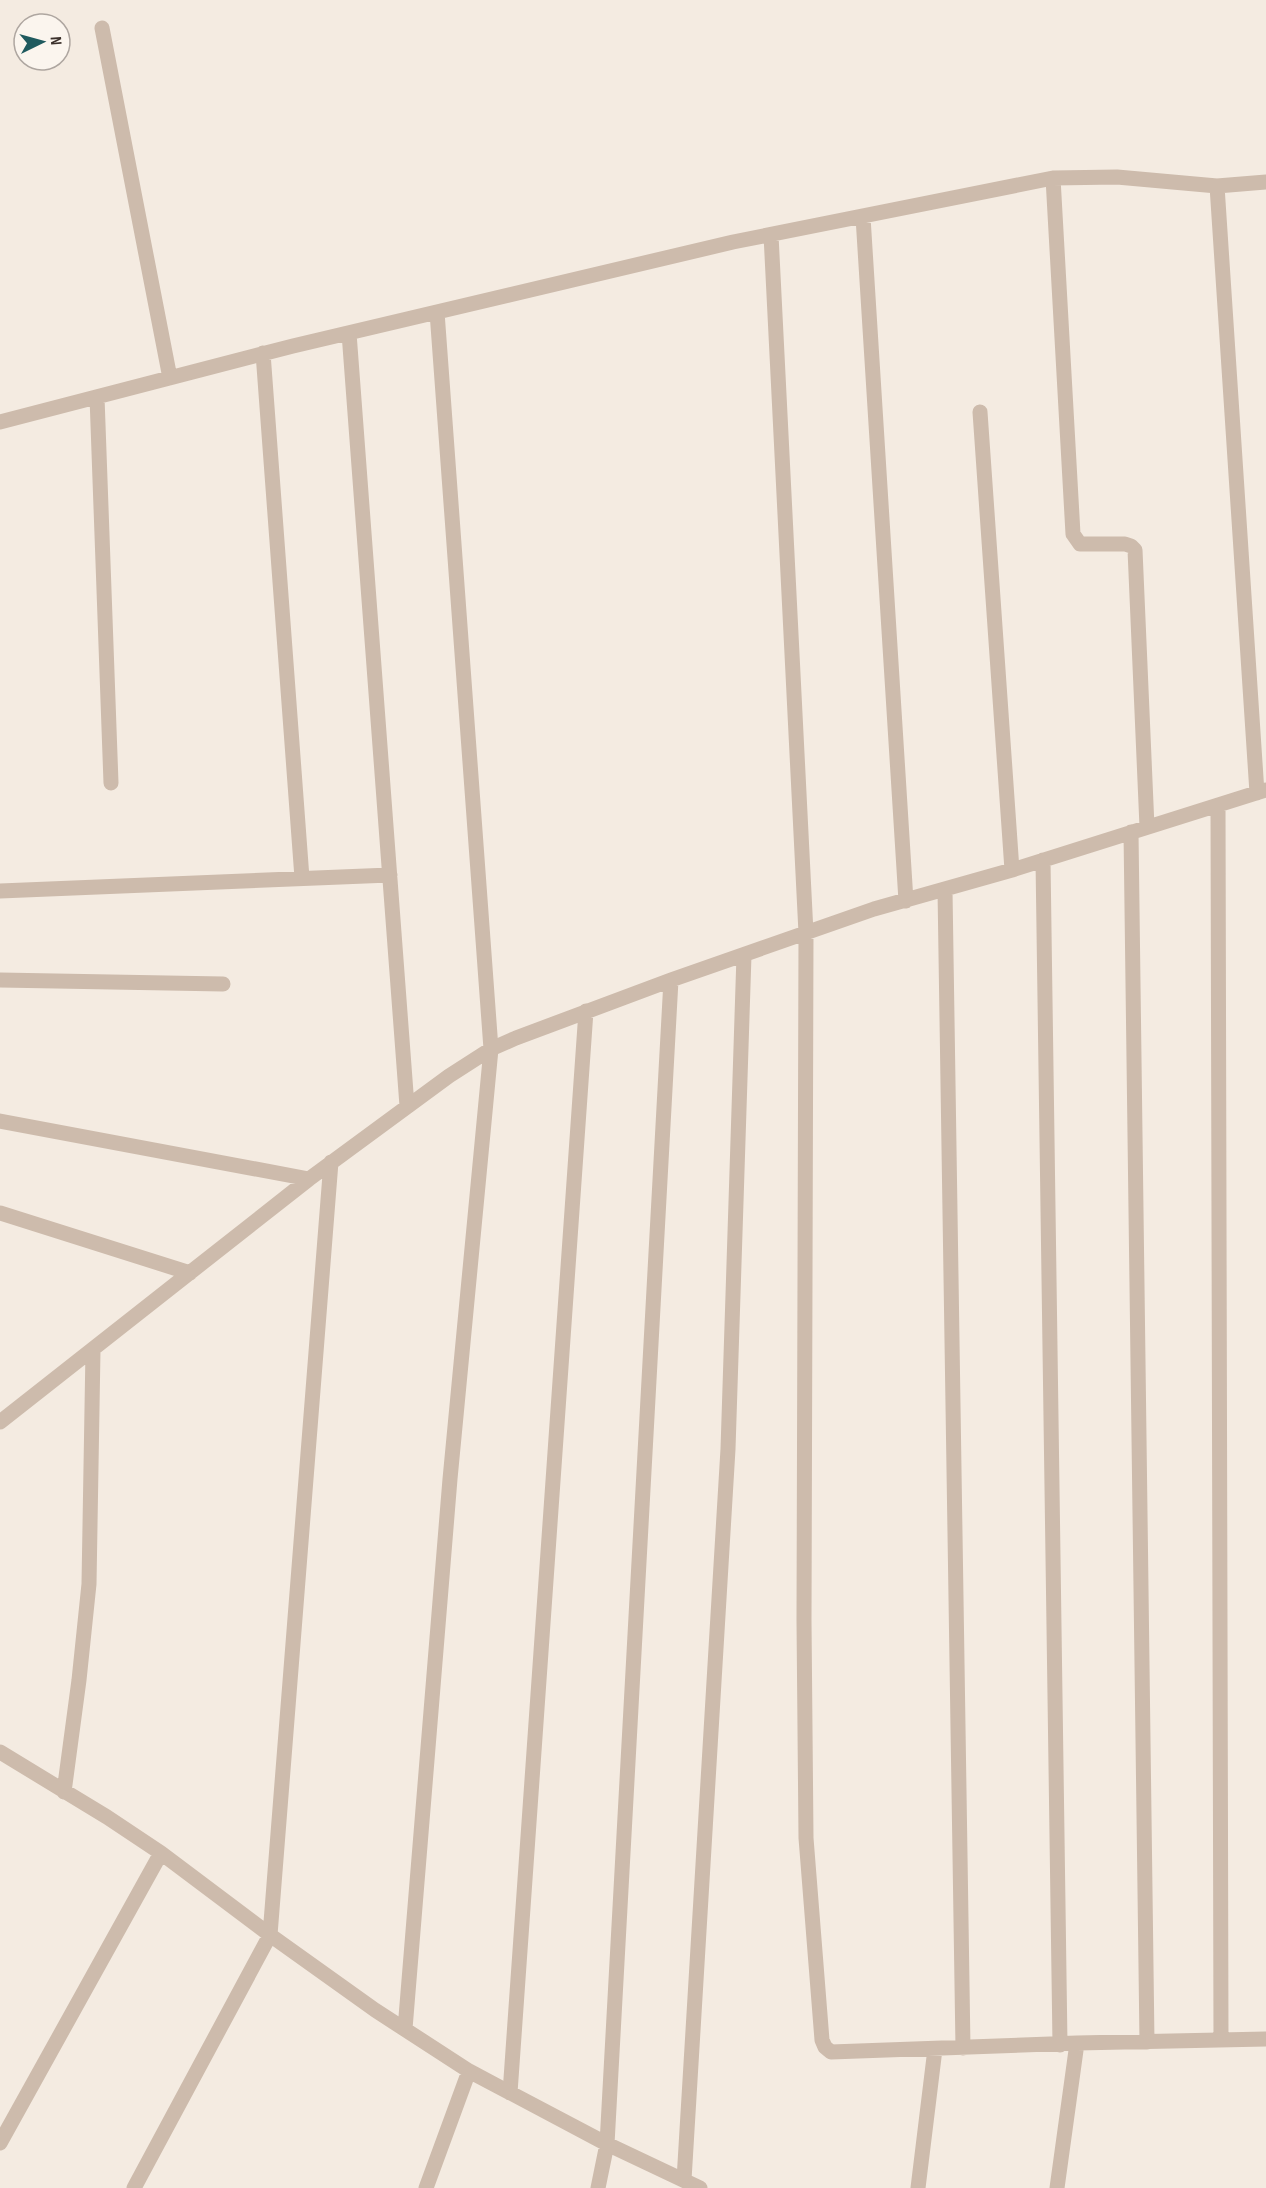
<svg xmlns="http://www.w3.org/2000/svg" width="1266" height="2188" font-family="'Sofia Sans Condensed',sans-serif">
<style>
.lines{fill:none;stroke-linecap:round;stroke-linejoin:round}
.minor{stroke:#cdbbac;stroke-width:15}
</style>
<rect width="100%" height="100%" fill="#f4ebe1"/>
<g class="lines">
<path class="minor" d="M 102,28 L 170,378
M 1053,178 L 1073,534 L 1080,544 L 1125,544 L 1131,546 L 1135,550 L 1147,827
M 1217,186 L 1257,793
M 863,217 L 906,901
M 771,235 L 806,933 L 804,1620 L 806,1838 L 822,2040 L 825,2047 L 831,2052 L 1077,2043 L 1266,2039
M 349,333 L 407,1106
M 263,353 L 302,878
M 97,397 L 111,783
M 980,412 L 1012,870
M 0,422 L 293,346 L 733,242 L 1053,178 L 1117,177 L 1217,186 L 1266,182
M 1218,805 L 1221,2039
M 1131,832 L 1147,2042
M 1043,860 L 1060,2045
M 945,890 L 963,2048
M 0,891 L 390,875
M 0,980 L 223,984
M 0,1121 L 309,1179
M 0,1213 L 190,1273
M 0,1422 L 309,1179 L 449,1076 L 491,1049 L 516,1038 L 671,980 L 874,909 L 1012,870 L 1266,790
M 0,1752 L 107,1817 L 161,1853 L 270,1935 L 375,2010 L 469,2071 L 607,2144 L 700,2188
M 64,1792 L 79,1680 L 89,1584 L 93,1350
M 405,2029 L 450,1479 L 491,1049 L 437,312
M 510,2093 L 586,1011
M 0,2143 L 161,1853
M 684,2180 L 728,1449 L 744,955
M 134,2188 L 270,1935 L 331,1162
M 426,2188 L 469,2071
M 598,2188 L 607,2144 L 671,980
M 918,2188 L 935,2049
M 1057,2188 L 1077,2043"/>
</g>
<g transform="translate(42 42) rotate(85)"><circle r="28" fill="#fbf5ee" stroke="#aea6a0" stroke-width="1.5"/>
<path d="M0-4.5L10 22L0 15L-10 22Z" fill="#1f5a5e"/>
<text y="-9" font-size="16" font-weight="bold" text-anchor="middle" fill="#3b302b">N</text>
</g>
</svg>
